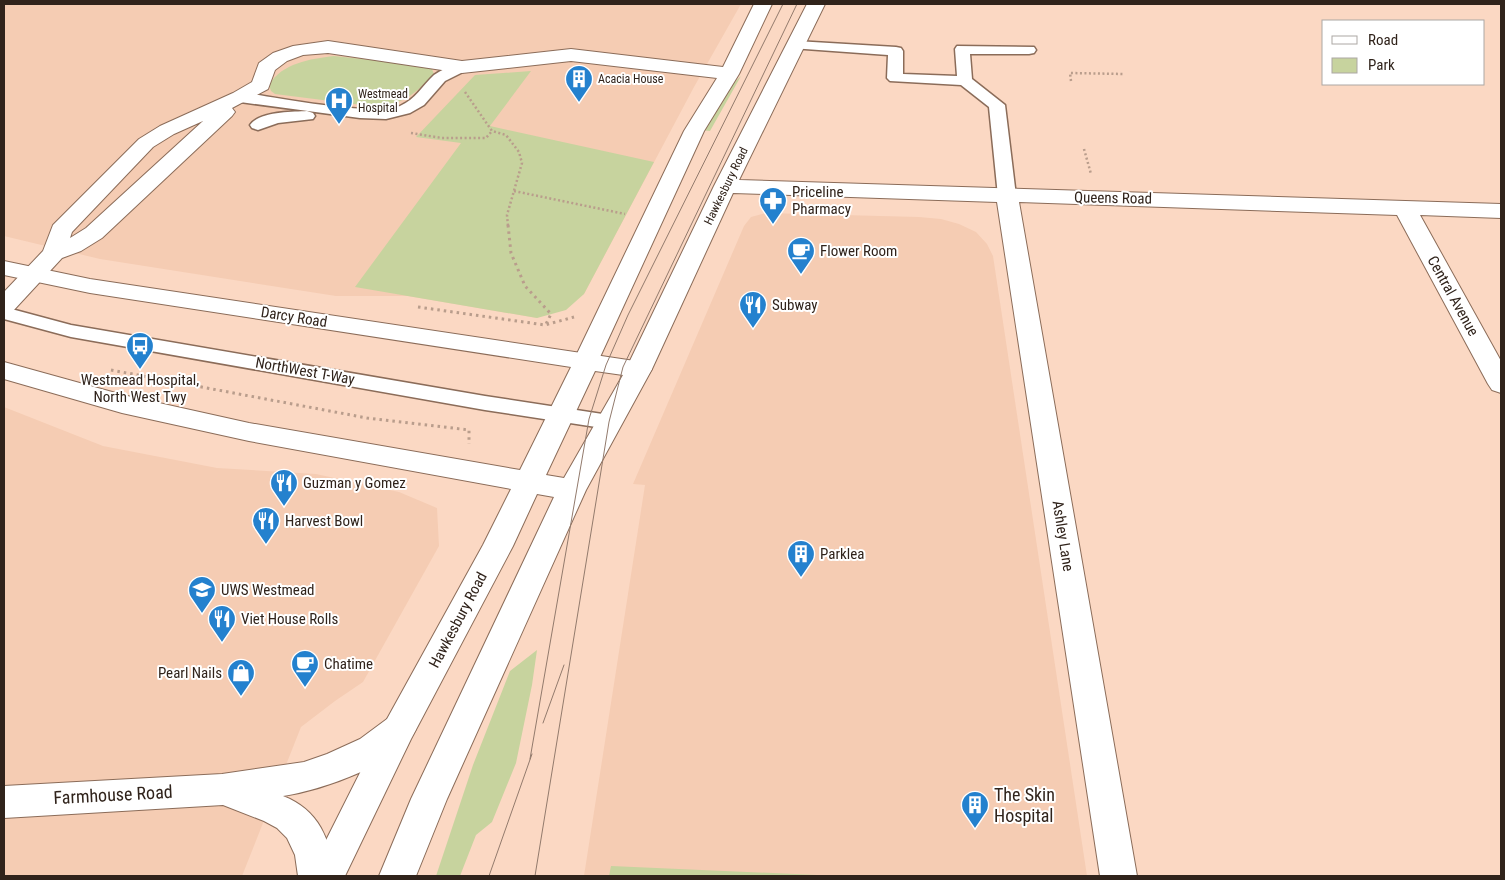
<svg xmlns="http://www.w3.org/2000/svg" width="1505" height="880" font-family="'Roboto Condensed',sans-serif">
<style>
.built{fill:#f5ccb3}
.green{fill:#c7d39e}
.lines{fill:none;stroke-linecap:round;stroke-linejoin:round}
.service-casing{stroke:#8b6c59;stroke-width:3}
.minor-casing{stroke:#8b6c59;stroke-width:2}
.tertiary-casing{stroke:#8b6c59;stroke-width:2}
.path-far1{stroke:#b99d8c;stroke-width:2.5;stroke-dasharray:2 2.5;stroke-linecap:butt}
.path{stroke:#b99d8c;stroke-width:3;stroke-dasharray:2.5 4;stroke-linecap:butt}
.service{fill:#fff;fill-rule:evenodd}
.minor{fill:#fff;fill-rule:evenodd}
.tertiary{fill:#fff;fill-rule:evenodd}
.tram{stroke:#927a6c;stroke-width:1}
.labels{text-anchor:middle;stroke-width:4;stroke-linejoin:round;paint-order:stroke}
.far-poi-label{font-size:12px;fill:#30231b;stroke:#fff;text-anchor:start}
.far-street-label{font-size:12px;fill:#30231b;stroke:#fff}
.poi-label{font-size:15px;fill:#30231b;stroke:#fff;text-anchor:start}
.street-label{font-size:15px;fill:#30231b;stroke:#fff}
.near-street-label{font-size:18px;fill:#30231b;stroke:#fff}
.near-poi-label{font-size:18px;fill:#30231b;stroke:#fff;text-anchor:start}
</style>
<rect width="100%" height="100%" fill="#fbd8c3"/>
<path class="built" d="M 4,4 L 741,4 L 694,87 L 584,294 L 537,318 L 408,296 L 336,296 L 100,259 L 4,236 Z
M 766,213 L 919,217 L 941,219 L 959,224 L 976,232 L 987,244 L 993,256 L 1087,876 L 584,876 L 645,485 L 633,484 L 744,226 L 751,217 Z
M 4,407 L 103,446 L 217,468 L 316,474 L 399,492 L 437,508 L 439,546 L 363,682 L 335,701 L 301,727 L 242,876 L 4,876 Z"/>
<path class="green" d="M 334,56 L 428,66 L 431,67 L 434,74 C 416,93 405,103 378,107 L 275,94 L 271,91 L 269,85 C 282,63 310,59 334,56 Z
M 531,71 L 490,126 L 654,162 L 584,294 L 566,310 L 537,318 L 355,287 L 461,143 L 416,137 L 475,75 Z
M 741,76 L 710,131 L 700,130 L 720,96 Z
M 537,650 L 532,685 L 516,763 L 492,822 L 476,835 L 460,876 L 436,876 L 473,765 L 510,671 Z
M 611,866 L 839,876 L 609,876 Z"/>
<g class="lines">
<defs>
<path id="service" d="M 796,41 L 896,47 L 901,48 L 903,51 L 903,74 L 957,76 L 955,49 L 957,46 L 1034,47 L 1036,50 L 1034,53 L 1029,54 L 970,54 L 972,79 L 1005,105 L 1016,196 L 1013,200 L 1007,201 L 1001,200 L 998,196 L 989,107 L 961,85 L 890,81 L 887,78 L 888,55 L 791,48 L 789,45 L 791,42 Z
M 462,63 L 467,64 L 469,67 L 467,70 L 445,81 L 424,105 L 410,113 L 386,119 L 360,118 L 240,102 L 235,100 L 232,97 L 235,94 L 240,92 C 272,97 375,117 400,106 C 416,99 422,86 434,75 C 441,70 453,65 462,63 Z
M 307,111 L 313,113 L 315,116 L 313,119 L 278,123 L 258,130 L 252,128 L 250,125 C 260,111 292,112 307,111 Z
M 4,307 L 71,325 L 485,396 L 609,415 L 616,417 L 619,422 L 616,427 L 609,429 L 485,410 L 71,337 L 4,319 Z"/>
<path id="minor" d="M 754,4 L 772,4 L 739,74 L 704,131 L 595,368 L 586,370 L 577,368 L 573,362 L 684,131 L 717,78 L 571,61 L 462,73 L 328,53 L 303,55 L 287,61 L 275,70 L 268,89 L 232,108 L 235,112 L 232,116 L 102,238 L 81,251 L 62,258 L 13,311 L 4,314 L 4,292 L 43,251 L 53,225 L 139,139 L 160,126 L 233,93 L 252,82 L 259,63 L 273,53 L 293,46 L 328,41 L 462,61 L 571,49 L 723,67 ZM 203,121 L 86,228 L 70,238 L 72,232 L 153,147 L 174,134 Z
M 807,4 L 825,4 L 739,180 L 1501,204 L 1501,218 L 1420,215 L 1501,361 L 1501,393 L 1492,390 L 1488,384 L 1397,215 L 1019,202 L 1137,876 L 1100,876 L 997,202 L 733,193 L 652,369 L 648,375 L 639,378 L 630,375 L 626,369 L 714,186 Z
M 399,715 L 411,719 L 416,729 C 398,765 321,790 283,796 C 319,810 331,840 334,876 L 298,876 L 295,855 L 287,838 L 277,828 L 264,821 L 223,805 L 4,818 L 4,786 L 222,774 L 304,762 L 327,754 L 360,739 L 387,719 Z"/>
<path id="tertiary" d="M 4,261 L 90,279 L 648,363 L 652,369 L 586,490 L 447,799 L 416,876 L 379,876 L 411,799 L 554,497 L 537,494 L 513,546 L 411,739 L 345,876 L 308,876 L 387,719 L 483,545 L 511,489 L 249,441 L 122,413 L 4,379 L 4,362 L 123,395 L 249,423 L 520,470 L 571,367 L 90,293 L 4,275 ZM 595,371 L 623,375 L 564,478 L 546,475 Z"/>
</defs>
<use href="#service" class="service-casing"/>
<use href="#minor" class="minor-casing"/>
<use href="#tertiary" class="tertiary-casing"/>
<path class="path-far1" d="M 1071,81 L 1070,73 L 1124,74
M 465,92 L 492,131 L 506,135 L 519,152 L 522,163 L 507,215 L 508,226
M 411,133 L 442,138 L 486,138 L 492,131
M 1084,149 L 1091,174
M 514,191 L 625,214"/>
<path class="path" d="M 508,225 L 511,253 L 525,286 L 551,314 L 545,326
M 418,307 L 545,325 L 574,317
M 111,370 L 367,418 L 469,430 L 469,444"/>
<use href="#service" class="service"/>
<use href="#minor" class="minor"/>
<use href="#tertiary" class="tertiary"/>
<path class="tram" d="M 543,723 L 564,665
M 530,759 L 589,419 L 606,365 L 628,315 L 783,4
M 489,876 L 532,754
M 535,876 L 609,422 L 623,367 L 797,4"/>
</g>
<defs>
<symbol id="building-pin" viewBox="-11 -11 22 30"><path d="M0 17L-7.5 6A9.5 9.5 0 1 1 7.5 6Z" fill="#2481ce" stroke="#fff"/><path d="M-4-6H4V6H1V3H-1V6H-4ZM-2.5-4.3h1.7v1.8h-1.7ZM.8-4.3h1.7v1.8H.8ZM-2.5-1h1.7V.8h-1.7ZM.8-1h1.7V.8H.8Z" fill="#fff"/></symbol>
<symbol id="hospital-pin" viewBox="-11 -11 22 30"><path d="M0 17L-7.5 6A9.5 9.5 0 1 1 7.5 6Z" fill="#2481ce" stroke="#fff"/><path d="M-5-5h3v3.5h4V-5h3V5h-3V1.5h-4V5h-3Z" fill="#fff"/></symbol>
<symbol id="pharmacy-pin" viewBox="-11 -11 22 30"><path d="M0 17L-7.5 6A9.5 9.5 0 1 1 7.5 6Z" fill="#2481ce" stroke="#fff"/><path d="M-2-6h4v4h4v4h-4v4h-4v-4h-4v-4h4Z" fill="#fff"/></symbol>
<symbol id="cafe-pin" viewBox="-11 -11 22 30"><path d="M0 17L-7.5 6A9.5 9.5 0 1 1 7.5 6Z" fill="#2481ce" stroke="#fff"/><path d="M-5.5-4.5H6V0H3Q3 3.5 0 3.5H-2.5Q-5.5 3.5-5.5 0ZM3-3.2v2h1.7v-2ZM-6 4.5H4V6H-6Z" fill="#fff"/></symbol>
<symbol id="restaurant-pin" viewBox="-11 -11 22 30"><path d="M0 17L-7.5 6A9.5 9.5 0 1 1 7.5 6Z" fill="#2481ce" stroke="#fff"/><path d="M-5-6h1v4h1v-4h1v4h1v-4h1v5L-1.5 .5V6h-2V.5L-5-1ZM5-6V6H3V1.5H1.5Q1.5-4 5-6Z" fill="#fff"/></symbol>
<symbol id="bus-pin" viewBox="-11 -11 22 30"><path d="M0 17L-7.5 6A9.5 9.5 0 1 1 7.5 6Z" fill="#2481ce" stroke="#fff"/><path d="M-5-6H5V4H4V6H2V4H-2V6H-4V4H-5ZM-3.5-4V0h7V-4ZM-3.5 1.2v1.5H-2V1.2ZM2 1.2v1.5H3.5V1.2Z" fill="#fff"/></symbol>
<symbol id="university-pin" viewBox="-11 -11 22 30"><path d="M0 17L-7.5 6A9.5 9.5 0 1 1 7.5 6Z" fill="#2481ce" stroke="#fff"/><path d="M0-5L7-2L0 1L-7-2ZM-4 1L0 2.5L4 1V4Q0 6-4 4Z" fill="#fff"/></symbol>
<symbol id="shop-pin" viewBox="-11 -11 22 30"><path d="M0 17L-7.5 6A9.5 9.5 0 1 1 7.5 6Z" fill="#2481ce" stroke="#fff"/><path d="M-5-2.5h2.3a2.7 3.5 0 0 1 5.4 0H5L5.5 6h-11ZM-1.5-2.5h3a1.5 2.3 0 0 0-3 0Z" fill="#fff"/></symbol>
</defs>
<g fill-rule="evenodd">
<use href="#building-pin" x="563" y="63" width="32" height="43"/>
<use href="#hospital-pin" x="323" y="85" width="32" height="43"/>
<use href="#pharmacy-pin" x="757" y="185" width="32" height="43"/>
<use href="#cafe-pin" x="785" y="235" width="32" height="43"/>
<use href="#restaurant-pin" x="737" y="289" width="32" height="43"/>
<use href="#bus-pin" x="124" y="330" width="32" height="43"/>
<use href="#restaurant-pin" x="268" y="467" width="32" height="43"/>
<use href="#restaurant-pin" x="250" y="505" width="32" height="43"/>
<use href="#building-pin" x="785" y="538" width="32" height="43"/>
<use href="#university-pin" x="186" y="574" width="32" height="43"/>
<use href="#restaurant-pin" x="206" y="603" width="32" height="43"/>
<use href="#cafe-pin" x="289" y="648" width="32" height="43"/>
<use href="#shop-pin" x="225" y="657" width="32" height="43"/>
<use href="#building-pin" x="959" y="789" width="32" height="43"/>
</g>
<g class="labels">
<g class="far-poi-label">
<text x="598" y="83">Acacia House</text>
<text x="358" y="98">Westmead<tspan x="358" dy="14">Hospital</tspan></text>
</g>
<g class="far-street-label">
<text transform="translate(726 186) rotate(-64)" y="4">Hawkesbury Road</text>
</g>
<g class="poi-label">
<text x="792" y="197">Priceline<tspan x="792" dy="17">Pharmacy</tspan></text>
<text x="820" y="256">Flower Room</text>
<text x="772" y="310">Subway</text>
<text x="140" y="385" text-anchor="middle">Westmead Hospital,<tspan x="140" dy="17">North West Twy</tspan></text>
<text x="303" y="488">Guzman y Gomez</text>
<text x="285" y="526">Harvest Bowl</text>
<text x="820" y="559">Parklea</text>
<text x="221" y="595">UWS Westmead</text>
<text x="241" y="624">Viet House Rolls</text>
<text x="324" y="669">Chatime</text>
<text x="222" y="678" text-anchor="end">Pearl Nails</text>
</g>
<g class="street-label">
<text transform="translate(1113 198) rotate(1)" y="5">Queens Road</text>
<text transform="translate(1453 296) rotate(61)" y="5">Central Avenue</text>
<text transform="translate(294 317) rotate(9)" y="5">Darcy Road</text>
<text transform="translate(305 371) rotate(10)" y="5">NorthWest T-Way</text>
<text transform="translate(1063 536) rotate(81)" y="5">Ashley Lane</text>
<text transform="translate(458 620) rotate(-62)" y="5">Hawkesbury Road</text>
</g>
<g class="near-street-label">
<text transform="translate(113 795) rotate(-3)" y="6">Farmhouse Road</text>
</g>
<g class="near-poi-label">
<text x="994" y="801">The Skin<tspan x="994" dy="21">Hospital</tspan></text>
</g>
</g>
<rect width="1505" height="880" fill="none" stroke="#30231b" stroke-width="10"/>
<rect x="1322" y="20" width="162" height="65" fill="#ffffff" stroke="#aca7a4"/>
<rect x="1332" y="36" width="25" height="8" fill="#ffffff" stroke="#aca7a4"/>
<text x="1368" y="45" font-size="15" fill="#30231b">Road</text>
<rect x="1332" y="58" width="25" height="15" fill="#c7d39e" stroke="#aca7a4"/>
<text x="1368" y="70" font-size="15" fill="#30231b">Park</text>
</svg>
